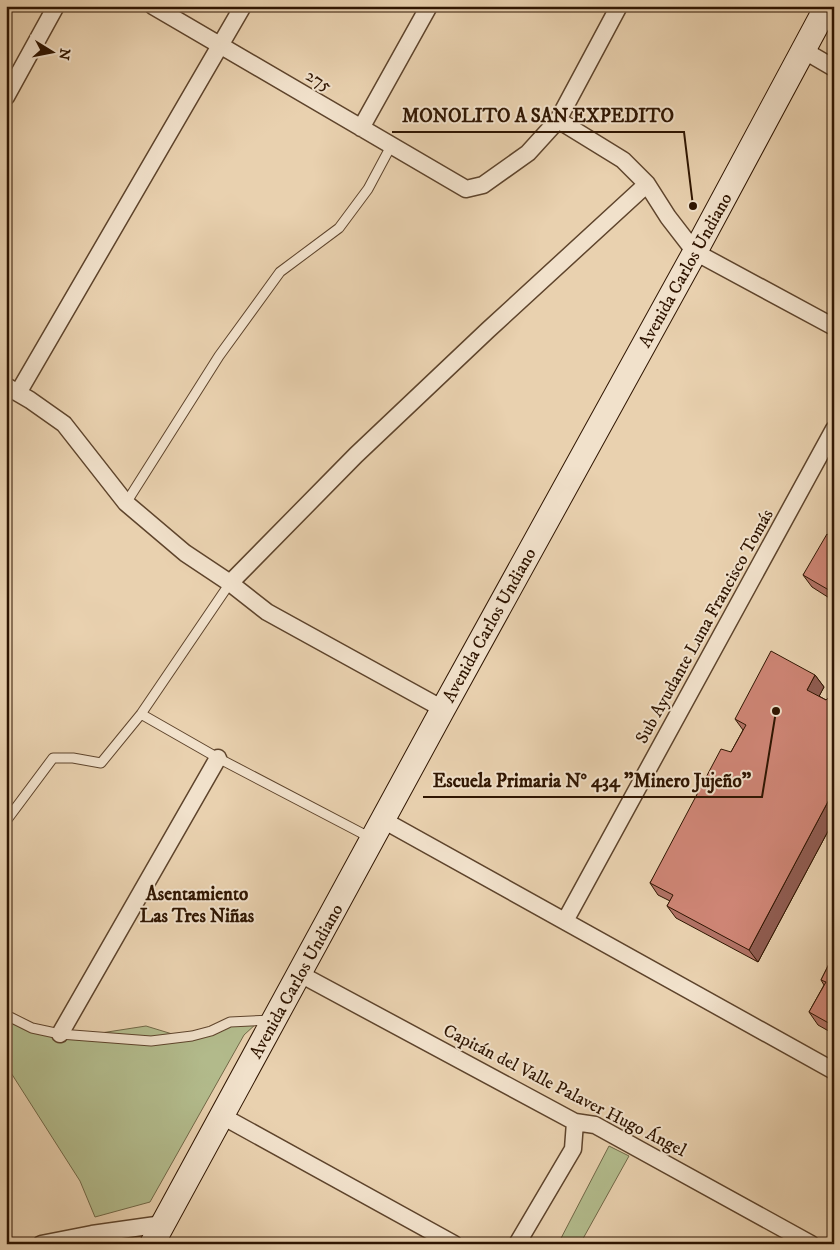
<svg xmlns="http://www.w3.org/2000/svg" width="840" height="1250" font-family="'IM FELL DW Pica',serif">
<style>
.green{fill:#b3bc8d;stroke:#716847}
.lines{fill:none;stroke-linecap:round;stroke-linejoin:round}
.lane-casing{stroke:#5e442c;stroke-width:11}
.street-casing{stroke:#5e442c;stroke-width:19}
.secondary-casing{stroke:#2f1501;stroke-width:26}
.lane{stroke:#f1e1cb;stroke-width:9}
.street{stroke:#f1e1cb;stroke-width:16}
.secondary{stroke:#f1e1cb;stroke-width:24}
.wall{fill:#b17265;stroke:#2f1501}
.shaded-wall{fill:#905d52;stroke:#2f1501}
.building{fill:#ce8575;stroke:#2f1501}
.labels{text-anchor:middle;stroke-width:4;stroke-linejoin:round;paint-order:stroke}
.street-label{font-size:18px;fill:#2f1501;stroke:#f1e1cb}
.neighbourhood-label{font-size:19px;font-weight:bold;fill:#2f1501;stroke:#f1e1cb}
.leader{fill:none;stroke:#2f1501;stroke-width:2}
.callout-dot{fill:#2f1501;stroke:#f1e1cb;stroke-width:2}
.callout-label{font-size:19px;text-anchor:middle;font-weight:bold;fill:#2f1501;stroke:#f1e1cb;stroke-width:4;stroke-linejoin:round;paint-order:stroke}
</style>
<rect width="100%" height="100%" fill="#e9d1af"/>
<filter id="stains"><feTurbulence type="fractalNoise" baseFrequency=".004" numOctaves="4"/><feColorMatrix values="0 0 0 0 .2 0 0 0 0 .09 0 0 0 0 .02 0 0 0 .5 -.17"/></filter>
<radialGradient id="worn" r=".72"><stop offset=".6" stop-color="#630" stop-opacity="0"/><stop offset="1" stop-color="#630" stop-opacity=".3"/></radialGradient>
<path class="green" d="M 6,1019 L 62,1039 L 146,1026 L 192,1040 L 231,1026 L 257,1023 L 244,1035 L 150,1202 L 95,1217 L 80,1181 L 6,1065 Z
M 609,1146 L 629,1156 L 580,1244 L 558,1244 Z"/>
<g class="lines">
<defs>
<path id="lane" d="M 126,503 L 219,356 L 280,272 L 339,228 L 368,189 L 391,146
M 141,714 L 218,758 L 371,838
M 6,821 L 53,758 L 73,758 L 101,763 L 141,714 L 230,583
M 6,1015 L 32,1028 L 60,1034 L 151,1041 L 192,1036 L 211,1031 L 230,1022 L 272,1020"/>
<path id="street" d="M 153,6 L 466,189 L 483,185 L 528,153 L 558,120 L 619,6
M 803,50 L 834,68
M 6,97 L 56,6
M 558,120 L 623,160 L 647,184 L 668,217 L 695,252 L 834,327
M 361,128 L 429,6
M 6,386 L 30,400 L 64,424 L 126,503 L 185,553 L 230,583 L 267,612 L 443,709
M 18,393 L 243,6
M 230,583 L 356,455 L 488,330 L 647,184
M 383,820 L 834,1071
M 565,921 L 834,429
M 300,974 L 575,1122 L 595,1125 L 811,1244
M 60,1034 L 218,758
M 222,1116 L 454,1244
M 41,1244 L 92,1234 L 163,1224
M 517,1244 L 573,1149 L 575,1122"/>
<path id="secondary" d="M 152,1244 L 443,709 L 695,252 L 827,6"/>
</defs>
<use href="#lane" class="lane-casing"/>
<use href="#street" class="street-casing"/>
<use href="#secondary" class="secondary-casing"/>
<use href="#lane" class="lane"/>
<use href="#street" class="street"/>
<use href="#secondary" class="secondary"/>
</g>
<path class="wall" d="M 834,539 L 834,601 L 812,587 L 803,575 Z
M 815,675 L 824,687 L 819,696 L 826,700 L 834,700 L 834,820 L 758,962 L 676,918 L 667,906 L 670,901 L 658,895 L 650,883 L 731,752 L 743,730 L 735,719 Z
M 834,954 L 834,1034 L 818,1025 L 809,1012 L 824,985 L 821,980 Z"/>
<path class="shaded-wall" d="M 815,675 L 824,687 L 816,702 L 807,690 Z
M 832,794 L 834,797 L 834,820 L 758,962 L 749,950 Z"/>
<path class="building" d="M 827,534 L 834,539 L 834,593 L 803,575 Z
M 771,651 L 815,675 L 807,690 L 826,700 L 829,697 L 834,700 L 834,795 L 832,794 L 749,950 L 667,906 L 673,895 L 650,883 L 721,749 L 731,752 L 746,725 L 735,719 Z
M 834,954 L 834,1026 L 809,1012 L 826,982 L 821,980 Z"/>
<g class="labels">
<g class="street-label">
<text transform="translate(319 80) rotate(30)" y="6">275</text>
<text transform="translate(685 270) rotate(-61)" y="6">Avenida Carlos Undiano</text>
<text transform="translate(489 625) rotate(-61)" y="6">Avenida Carlos Undiano</text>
<text transform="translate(704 626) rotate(-61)" y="6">Sub Ayudante Luna Francisco Tomás</text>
<text transform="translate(296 981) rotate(-61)" y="6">Avenida Carlos Undiano</text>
<text transform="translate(565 1090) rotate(27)" y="6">Capitán del Valle Palaver Hugo Ángel</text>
</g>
<g class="neighbourhood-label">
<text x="197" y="900">Asentamiento<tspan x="197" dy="22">Las Tres Niñas</tspan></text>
</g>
</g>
<path class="leader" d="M693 206L684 132H392M776 711L762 797H423"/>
<g class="callout-dot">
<circle cx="693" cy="206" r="5"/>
<circle cx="776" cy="711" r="5"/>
</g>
<g class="callout-label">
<text x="538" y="122">MONOLITO A SAN EXPEDITO</text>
<text x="592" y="787">Escuela Primaria N° 434 "Minero Jujeño"</text>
</g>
<rect width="840" height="1250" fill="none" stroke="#e9d1af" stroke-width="25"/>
<rect x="8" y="8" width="825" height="1235" fill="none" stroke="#2f1501" stroke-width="2.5"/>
<rect x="12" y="12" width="815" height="1225" fill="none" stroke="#2f1501"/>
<g transform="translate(52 52) rotate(100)" stroke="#f1e1cb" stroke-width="4" paint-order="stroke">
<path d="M0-4L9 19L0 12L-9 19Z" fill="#2f1501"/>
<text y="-8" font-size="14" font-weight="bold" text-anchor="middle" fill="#2f1501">N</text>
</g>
<rect width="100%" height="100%" filter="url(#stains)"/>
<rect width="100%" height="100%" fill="url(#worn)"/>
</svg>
